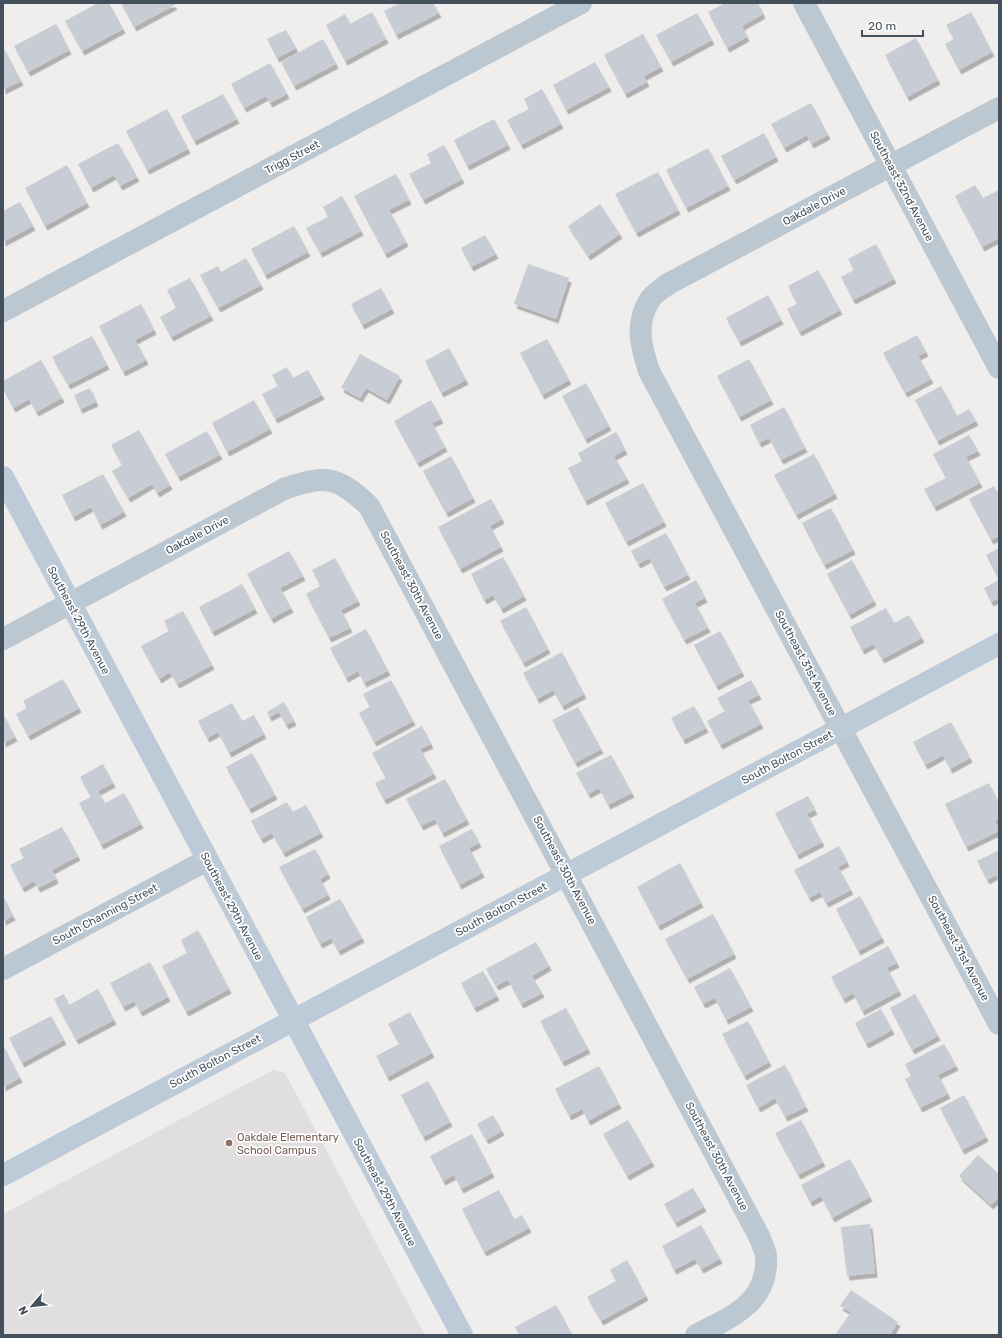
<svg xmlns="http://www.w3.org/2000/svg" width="1002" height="1338" font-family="Rubik,sans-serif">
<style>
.education{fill:#e1dedf}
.building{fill:#c8ccd4;filter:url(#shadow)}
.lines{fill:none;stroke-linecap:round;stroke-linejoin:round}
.street{stroke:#bcc8d1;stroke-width:22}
.secondary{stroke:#bdcad8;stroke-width:22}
.education-dot{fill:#8d6e63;stroke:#fff;stroke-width:1.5}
.labels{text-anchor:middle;stroke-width:3.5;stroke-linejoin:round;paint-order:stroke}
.street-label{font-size:11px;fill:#44515c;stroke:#fff}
.education-label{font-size:11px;fill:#785e54;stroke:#fff;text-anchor:start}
</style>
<defs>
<filter id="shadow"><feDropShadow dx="2.5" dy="4.5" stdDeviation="0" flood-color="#0004"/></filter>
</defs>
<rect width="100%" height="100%" fill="#f0eded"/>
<path class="education" d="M 273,1070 L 285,1073 L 425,1335 L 3,1335 L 3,1214 Z"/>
<path class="building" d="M 98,3 L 109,3 L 123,29 L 82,51 L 65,21 Z
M 121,3 L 173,3 L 175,5 L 134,27 Z
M 400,3 L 433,3 L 439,13 L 396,35 L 384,11 Z
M 725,3 L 758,3 L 763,14 L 742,26 L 747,37 L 727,48 L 708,12 Z
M 372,12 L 386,39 L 345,61 L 326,25 L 345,14 L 350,24 Z
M 971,12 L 992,52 L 959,70 L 945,44 L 954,39 L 946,25 Z
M 697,13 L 712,40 L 671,62 L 656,35 Z
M 56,24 L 69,50 L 28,72 L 14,46 Z
M 286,30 L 296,48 L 277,58 L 267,39 Z
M 643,34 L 661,67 L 644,76 L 647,82 L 625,94 L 604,55 Z
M 916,38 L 938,80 L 907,97 L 885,55 Z
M 323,39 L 336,64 L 294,86 L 281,62 Z
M 3,47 L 21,81 L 3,90 Z
M 595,62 L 609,87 L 566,110 L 553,85 Z
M 270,63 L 287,94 L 270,103 L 266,96 L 244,108 L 231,84 Z
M 542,89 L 561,124 L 521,145 L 507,120 L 529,109 L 524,99 Z
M 223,94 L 237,119 L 194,141 L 181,116 Z
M 811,103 L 828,135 L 811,144 L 807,135 L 784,148 L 771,124 Z
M 167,109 L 188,149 L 147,170 L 126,131 Z
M 494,119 L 508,145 L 467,166 L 454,140 Z
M 764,133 L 776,157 L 734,180 L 721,156 Z
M 118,143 L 137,177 L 120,186 L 114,175 L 91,188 L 78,164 Z
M 444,145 L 462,179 L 423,200 L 409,174 L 431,163 L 427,154 Z
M 708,148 L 728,186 L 686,208 L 666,170 Z
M 67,165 L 87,203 L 45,226 L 25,188 Z
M 658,172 L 678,210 L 636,233 L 615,194 Z
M 396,174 L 409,200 L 389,210 L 406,242 L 385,254 L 354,196 Z
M 975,185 L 983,198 L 999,190 L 999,238 L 982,247 L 955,196 Z
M 342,196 L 361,231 L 320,253 L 306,228 L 328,217 L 323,207 Z
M 20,202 L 33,226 L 3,242 L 3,211 Z
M 600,204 L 620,234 L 588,256 L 568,226 Z
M 294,226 L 308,252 L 265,275 L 251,249 Z
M 485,235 L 496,254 L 471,267 L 461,248 Z
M 876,244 L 894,279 L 853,300 L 841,277 L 854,270 L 848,259 Z
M 246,258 L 261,285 L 218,308 L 200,275 L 218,266 L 221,272 Z
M 528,264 L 569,278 L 556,319 L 514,304 Z
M 818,270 L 840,310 L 799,332 L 787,309 L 797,304 L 788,286 Z
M 190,278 L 211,316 L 171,337 L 160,317 L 176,308 L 167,290 Z
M 381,288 L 392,309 L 362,325 L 351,304 Z
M 768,295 L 781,320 L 739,342 L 726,318 Z
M 141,304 L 154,330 L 135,340 L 146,360 L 123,372 L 99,326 Z
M 917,335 L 926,352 L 918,356 L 931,379 L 905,393 L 883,353 Z
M 92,336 L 107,365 L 68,385 L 52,357 Z
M 547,339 L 569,380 L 542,395 L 520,353 Z
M 449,348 L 466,380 L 441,393 L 425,361 Z
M 360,354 L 400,376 L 387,400 L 366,388 L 360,398 L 341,388 Z
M 749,359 L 771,400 L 739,417 L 717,376 Z
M 41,360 L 62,398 L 36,412 L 29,399 L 13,408 L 3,389 L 3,381 Z
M 287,367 L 293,378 L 308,370 L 322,395 L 275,419 L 262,394 L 278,386 L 272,375 Z
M 586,383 L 609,426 L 585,439 L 562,396 Z
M 941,386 L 957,416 L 969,409 L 976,421 L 937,441 L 915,400 Z
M 90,388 L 96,402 L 80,409 L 74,395 Z
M 254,400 L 270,429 L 227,452 L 212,423 Z
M 431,400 L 441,419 L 432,423 L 445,447 L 417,463 L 394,421 Z
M 784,407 L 805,448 L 781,460 L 769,438 L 759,443 L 750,425 Z
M 139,430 L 170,485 L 157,493 L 152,484 L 128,498 L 112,471 L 122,465 L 111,445 Z
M 207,431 L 220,455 L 178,477 L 165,454 Z
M 616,432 L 625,450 L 614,456 L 627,479 L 585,501 L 568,468 L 582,461 L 578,453 Z
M 969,435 L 978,451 L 966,457 L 980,483 L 934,507 L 924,489 L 946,478 L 933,454 Z
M 814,454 L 835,494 L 796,515 L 774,475 Z
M 451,456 L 473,498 L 446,513 L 423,471 Z
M 103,474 L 124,512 L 100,525 L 91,507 L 73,517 L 62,495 Z
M 643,483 L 664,522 L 626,542 L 605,503 Z
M 994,486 L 999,495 L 999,536 L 991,540 L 969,499 Z
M 491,499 L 502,519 L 490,526 L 501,547 L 460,569 L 438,527 Z
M 831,508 L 853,550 L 824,565 L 802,523 Z
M 666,533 L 688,575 L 664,587 L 649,558 L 638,564 L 631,551 Z
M 999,548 L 999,580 L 986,555 Z
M 289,551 L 303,576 L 280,588 L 291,608 L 271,619 L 247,574 Z
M 503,557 L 524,596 L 501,609 L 493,595 L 484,600 L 471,574 Z
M 335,558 L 358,601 L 341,610 L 350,628 L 329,638 L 306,594 L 320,586 L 312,570 Z
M 852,560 L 874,601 L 849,615 L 827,574 Z
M 696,580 L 705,598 L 695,603 L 708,628 L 684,640 L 662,599 Z
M 999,580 L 999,598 L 991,602 L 984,588 Z
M 242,584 L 255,609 L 212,632 L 199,607 Z
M 526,607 L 548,649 L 523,663 L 500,621 Z
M 886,608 L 894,623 L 909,615 L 922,638 L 882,659 L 873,644 L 862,650 L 850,627 Z
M 183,611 L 212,665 L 177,684 L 170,672 L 159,679 L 141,646 L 169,631 L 164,621 Z
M 366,629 L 388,671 L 364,683 L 358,671 L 346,678 L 330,648 Z
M 720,631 L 742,672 L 716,686 L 694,645 Z
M 562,652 L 584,694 L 562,706 L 553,690 L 537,699 L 523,673 Z
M 63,679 L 79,708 L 28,736 L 16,714 L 27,708 L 23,701 Z
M 391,680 L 413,721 L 374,742 L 359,713 L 370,707 L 363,694 Z
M 751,680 L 759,695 L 748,700 L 761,724 L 720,745 L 707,721 L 725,711 L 717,698 Z
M 284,702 L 294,721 L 286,725 L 279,712 L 269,717 L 267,712 Z
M 232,703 L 242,721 L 254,715 L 264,734 L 229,753 L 218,732 L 207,738 L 198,721 Z
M 694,706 L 706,728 L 683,740 L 671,718 Z
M 578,707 L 601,749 L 575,763 L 552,720 Z
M 3,714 L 15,737 L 3,743 Z
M 951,722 L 970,758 L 950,769 L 943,755 L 925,765 L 913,742 Z
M 422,726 L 431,744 L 420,749 L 434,774 L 384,800 L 375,783 L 386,778 L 372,753 Z
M 252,753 L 275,795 L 249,809 L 226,767 Z
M 611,755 L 632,793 L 608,805 L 599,788 L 588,794 L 576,773 Z
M 103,764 L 113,783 L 98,791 L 105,803 L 124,793 L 141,824 L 101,845 L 79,803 L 91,797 L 80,777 Z
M 445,779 L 467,820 L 442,833 L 435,819 L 421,826 L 406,799 Z
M 989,783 L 999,804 L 999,819 L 995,821 L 999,831 L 966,847 L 945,804 Z
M 808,796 L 815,810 L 807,814 L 822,842 L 797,855 L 775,813 Z
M 287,802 L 292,812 L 306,805 L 321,833 L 283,853 L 272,833 L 261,839 L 251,821 Z
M 62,827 L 78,856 L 52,870 L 56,879 L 38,888 L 34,881 L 22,888 L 10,865 L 24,858 L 19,849 Z
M 472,829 L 479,843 L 469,848 L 482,873 L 459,885 L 439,846 Z
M 839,846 L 847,862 L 838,867 L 851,890 L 826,903 L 820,892 L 809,898 L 794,870 Z
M 315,849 L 328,874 L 320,879 L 328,895 L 302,909 L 279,867 Z
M 999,850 L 999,882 L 996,875 L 987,880 L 977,861 Z
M 680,863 L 701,903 L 658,926 L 637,887 Z
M 3,896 L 13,916 L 3,921 Z
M 860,896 L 882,938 L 858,951 L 836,909 Z
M 340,899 L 362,938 L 338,951 L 331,938 L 320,944 L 306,917 Z
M 713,914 L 734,954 L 687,979 L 665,939 Z
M 198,930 L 229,989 L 186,1012 L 162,966 L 187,953 L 181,940 Z
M 536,942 L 549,966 L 532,976 L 542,993 L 521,1004 L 508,980 L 496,986 L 486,969 Z
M 888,946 L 897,963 L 887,968 L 899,991 L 862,1011 L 853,993 L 843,999 L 831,977 Z
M 150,962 L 168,997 L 140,1012 L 134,1001 L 123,1007 L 110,983 Z
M 730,968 L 751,1007 L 726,1020 L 715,998 L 703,1004 L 694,987 Z
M 483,971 L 497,996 L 474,1008 L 461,983 Z
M 98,989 L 114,1020 L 76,1040 L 54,999 L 64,994 L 69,1005 Z
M 915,994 L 938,1036 L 912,1050 L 890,1008 Z
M 566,1008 L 588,1049 L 562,1062 L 540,1021 Z
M 881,1009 L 892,1030 L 866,1044 L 855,1023 Z
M 410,1012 L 432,1053 L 387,1077 L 376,1056 L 399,1044 L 388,1024 Z
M 51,1016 L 64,1040 L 22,1063 L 9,1038 Z
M 748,1021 L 769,1062 L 744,1076 L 722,1034 Z
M 944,1044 L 956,1066 L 938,1075 L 948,1094 L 920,1108 L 905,1079 L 911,1076 L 905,1064 Z
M 3,1045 L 20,1078 L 3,1087 Z
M 785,1065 L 806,1107 L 785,1117 L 775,1098 L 758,1108 L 746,1085 Z
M 599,1066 L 619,1104 L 588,1121 L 582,1109 L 569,1116 L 555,1089 Z
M 428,1081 L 450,1122 L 423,1137 L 401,1095 Z
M 964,1095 L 986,1137 L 962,1150 L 940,1108 Z
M 493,1115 L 502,1131 L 486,1140 L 477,1124 Z
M 628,1120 L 652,1162 L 627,1176 L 603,1134 Z
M 801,1120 L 823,1162 L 798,1175 L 775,1133 Z
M 472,1134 L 492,1173 L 461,1189 L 454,1175 L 443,1181 L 430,1156 Z
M 978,1155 L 999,1174 L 999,1197 L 991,1205 L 959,1176 Z
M 850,1159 L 870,1197 L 832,1218 L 821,1196 L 810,1202 L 801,1185 Z
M 693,1188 L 704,1207 L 675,1223 L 664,1204 Z
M 499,1190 L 514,1219 L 522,1215 L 529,1228 L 484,1252 L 462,1209 Z
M 870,1224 L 875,1273 L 847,1276 L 841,1227 Z
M 701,1225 L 720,1259 L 701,1269 L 695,1259 L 674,1270 L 662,1246 Z
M 627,1260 L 646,1296 L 601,1321 L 587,1297 L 616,1281 L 610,1270 Z
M 851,1290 L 898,1322 L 890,1335 L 835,1335 L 851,1312 L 840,1306 Z
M 556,1305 L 571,1333 L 566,1335 L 519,1335 L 515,1327 Z"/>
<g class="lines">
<path class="street" d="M 804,3 L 999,368
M 999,108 L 668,284 C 662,289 653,294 649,301 C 635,324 641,347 649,371 L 999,1024
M 3,311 L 581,3
M 3,639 L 286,488 C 327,475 337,476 369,506 L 759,1236 C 761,1242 765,1249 766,1256 C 769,1303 731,1317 696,1335
M 3,969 L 207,860"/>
<path class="secondary" d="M 3,477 L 462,1335
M 3,1175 L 999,644"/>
</g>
<circle class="education-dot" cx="229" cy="1143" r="4"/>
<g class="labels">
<g class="street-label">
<text transform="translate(292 157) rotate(-28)" y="4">Trigg Street</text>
<text transform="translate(902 186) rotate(62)" y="4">Southeast 32nd Avenue</text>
<text transform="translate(814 206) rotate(-28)" y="4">Oakdale Drive</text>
<text transform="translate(197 535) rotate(-28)" y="4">Oakdale Drive</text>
<text transform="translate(412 585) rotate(62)" y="4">Southeast 30th Avenue</text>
<text transform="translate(79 620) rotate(62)" y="4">Southeast 29th Avenue</text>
<text transform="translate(806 663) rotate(62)" y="4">Southeast 31st Avenue</text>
<text transform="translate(787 757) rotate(-28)" y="4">South Bolton Street</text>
<text transform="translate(565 870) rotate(62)" y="4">Southeast 30th Avenue</text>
<text transform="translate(232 906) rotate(62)" y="4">Southeast 29th Avenue</text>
<text transform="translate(501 909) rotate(-28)" y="4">South Bolton Street</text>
<text transform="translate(105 914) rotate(-28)" y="4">South Channing Street</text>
<text transform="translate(959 948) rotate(62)" y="4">Southeast 31st Avenue</text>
<text transform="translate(215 1061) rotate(-28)" y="4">South Bolton Street</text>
<text transform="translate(717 1156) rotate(62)" y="4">Southeast 30th Avenue</text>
<text transform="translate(385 1192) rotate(62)" y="4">Southeast 29th Avenue</text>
</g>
<g class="education-label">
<text x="237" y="1141">Oakdale Elementary<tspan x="237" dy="13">School Campus</tspan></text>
</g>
</g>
<rect width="1002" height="1338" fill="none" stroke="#44515c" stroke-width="8"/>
<g transform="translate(32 1306) rotate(242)" stroke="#ffffff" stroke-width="3" paint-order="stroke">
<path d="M0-3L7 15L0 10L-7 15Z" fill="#44515c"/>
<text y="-6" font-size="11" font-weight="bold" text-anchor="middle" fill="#44515c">N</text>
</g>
<path d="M862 30v6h61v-6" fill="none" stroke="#44515c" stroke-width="2"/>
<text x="868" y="30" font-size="12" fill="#44515c" stroke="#ffffff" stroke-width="3" paint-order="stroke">20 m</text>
</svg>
